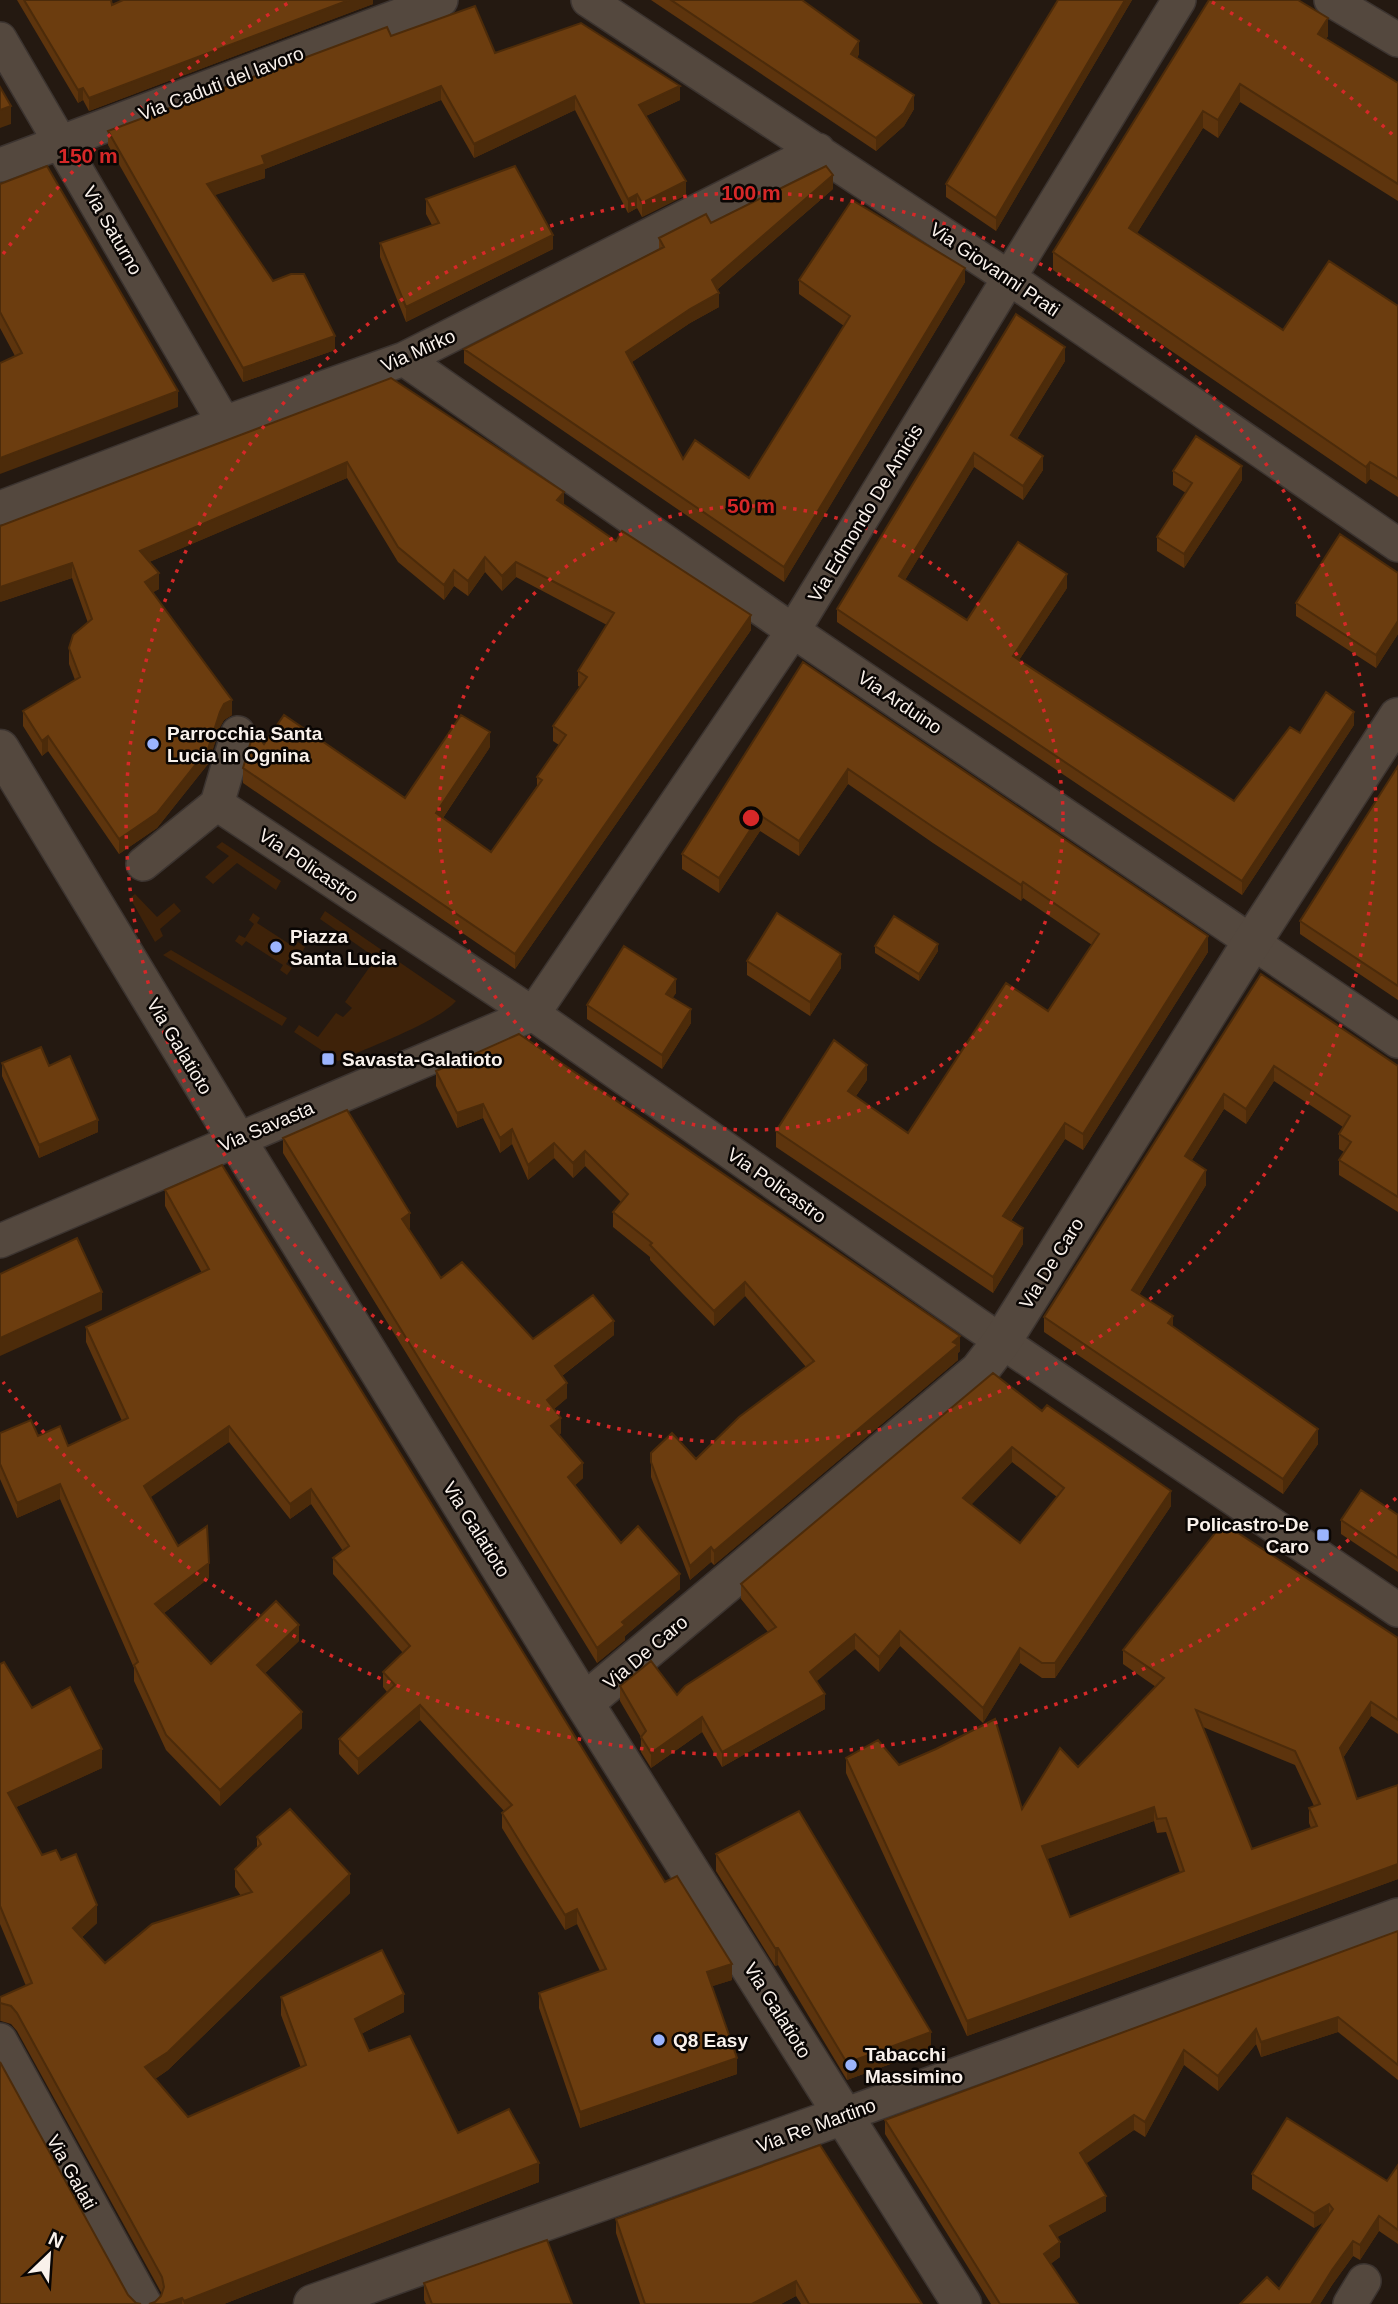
<svg xmlns="http://www.w3.org/2000/svg" width="1398" height="2304" font-family="Arial,sans-serif">
<style>
.green{fill:#3e2209}
.lines{fill:none;stroke-linecap:round;stroke-linejoin:round}
.street-casing{stroke:#3c3430;stroke-width:36}
.secondary-casing{stroke:#3c3430;stroke-width:41}
.street{stroke:#54483e;stroke-width:33}
.secondary{stroke:#54483e;stroke-width:38}
.wall{fill:#5d340d;fill-rule:evenodd}
.shaded-wall{fill:#4c2b0a}
.building{fill:#6c3d0f;stroke:#4c2b0a;stroke-width:2;fill-rule:evenodd}
.ring{fill:none;stroke:#d62828;stroke-width:3.5;stroke-dasharray:3.5 7}
.poi-dot{fill:#9bb4fd;stroke:#0a0604;stroke-width:2.5}
.labels{text-anchor:middle;stroke-width:5;stroke-linejoin:round;paint-order:stroke}
.street-label{font-size:19px;fill:#f9f1eb;stroke:#0a0604}
.poi-label{font-size:19px;font-weight:bold;fill:#f9f1eb;stroke:#0a0604;text-anchor:start}
.centre{fill:#d62828;stroke:#0a0604;stroke-width:3.5}
.ring-label{font-size:21px;text-anchor:middle;font-weight:bold;fill:#d62828;stroke:#0a0604;stroke-width:5;stroke-linejoin:round;paint-order:stroke}
</style>
<rect width="100%" height="100%" fill="#241911"/>
<path class="green" d="M 222,842 L 281,881 L 276,890 L 237,863 L 213,884 L 205,877 L 229,856 L 216,847 Z
M 135,894 L 157,917 L 174,903 L 181,911 L 160,929 L 163,936 L 155,942 L 130,898 Z
M 325,911 L 456,1001 C 438,1022 367,1048 338,1061 L 294,1032 L 299,1025 L 318,1037 L 336,1013 L 343,1017 L 352,1008 L 345,1002 L 376,958 L 320,919 Z
M 253,913 L 260,918 L 257,923 L 294,947 L 298,942 L 305,947 L 301,954 L 295,951 L 286,964 L 292,968 L 287,975 L 280,970 L 283,965 L 246,941 L 242,946 L 235,941 L 239,935 L 245,938 L 254,924 L 249,920 Z
M 171,950 L 287,1018 L 282,1026 L 163,955 Z"/>
<g class="lines">
<defs>
<path id="street" d="M 588,0 L 1008,277 L 1398,545
M 1331,0 L 1398,40
M 0,39 L 224,423
M 0,165 L 441,0
M 404,359 L 793,631 L 1398,1041
M 0,508 L 224,423 L 404,359 L 818,150
M 238,733 L 217,804 L 533,1014 L 976,1324 L 1398,1610
M 143,864 L 217,804
M 533,1014 L 793,631 L 1179,0
M 0,1241 L 533,1014
M 0,2040 L 145,2304
M 844,2115 L 1398,1915
M 1350,2304 L 1364,2281"/>
<path id="secondary" d="M 0,749 L 236,1139 L 584,1703 L 962,2304
M 584,1703 L 979,1371 L 1002,1341 L 1252,942 L 1398,717
M 313,2304 L 844,2115"/>
</defs>
<use href="#street" class="street-casing"/>
<use href="#secondary" class="secondary-casing"/>
<use href="#street" class="street"/>
<use href="#secondary" class="secondary"/>
</g>
<path class="wall" d="M 17,0 L 111,0 L 112,5 L 373,0 L 373,4 L 89,111 L 83,100 L 78,103 Z
M 651,0 L 802,0 L 859,54 L 857,58 L 914,109 L 904,126 L 876,151 Z
M 1058,0 L 1132,0 L 996,231 L 946,197 L 946,184 Z
M 1209,0 L 1328,36 L 1326,39 L 1398,83 L 1398,201 L 1240,102 L 1218,138 L 1203,128 L 1137,233 L 1283,330 L 1398,306 L 1398,497 L 1370,479 L 1366,484 L 1053,270 L 1053,252 Z
M 391,36 L 495,53 L 680,100 L 646,116 L 686,195 L 642,217 L 637,208 L 628,213 L 575,110 L 474,158 L 441,100 L 265,169 L 265,178 L 214,195 L 273,281 L 335,350 L 243,382 L 108,145 L 108,131 Z
M 0,184 L 178,407 L 15,356 L 0,328 Z
M 833,189 L 718,289 L 719,307 L 690,323 L 632,362 L 683,459 L 749,478 L 844,326 L 799,294 L 799,280 L 965,282 L 784,582 L 464,363 L 464,349 L 659,250 L 659,238 Z
M 426,199 L 553,249 L 406,322 L 380,257 L 380,243 L 432,225 L 426,214 Z
M 1016,314 L 1065,361 L 1017,439 L 1043,470 L 1023,500 L 974,467 L 905,580 L 967,620 L 1067,588 L 1019,660 L 1234,801 L 1300,733 L 1354,725 L 1242,895 L 837,622 L 837,609 Z
M 391,378 L 564,505 L 616,541 L 751,630 L 515,969 L 243,783 L 243,768 L 264,744 L 405,798 L 490,747 L 443,818 L 491,852 L 537,786 L 537,777 L 559,745 L 553,741 L 553,726 L 580,687 L 578,686 L 578,671 L 607,625 L 516,577 L 502,591 L 485,572 L 468,596 L 454,586 L 444,600 L 398,562 L 347,478 L 149,562 L 159,589 L 153,592 L 232,715 L 224,720 L 220,727 L 208,764 L 157,828 L 119,854 L 48,751 L 42,756 L 23,726 L 23,711 L 75,680 L 69,664 L 69,648 L 88,623 L 72,578 L 0,602 Z
M 1173,471 L 1242,480 L 1184,568 L 1157,551 L 1157,537 L 1186,493 L 1173,485 Z
M 1398,573 L 1398,634 L 1376,668 L 1296,616 L 1296,603 Z
M 803,662 L 1208,952 L 1083,1150 L 1065,1139 L 1011,1221 L 1023,1244 L 993,1293 L 776,1147 L 776,1131 L 867,1080 L 856,1096 L 908,1133 L 1048,1011 L 1092,945 L 1023,898 L 1021,901 L 933,843 L 848,784 L 799,856 L 760,831 L 719,893 L 682,869 L 682,854 Z
M 1398,766 L 1398,1000 L 1300,934 L 1300,921 Z
M 875,946 L 938,951 L 919,981 L 875,953 Z
M 747,961 L 841,968 L 810,1016 L 747,975 Z
M 1261,974 L 1398,1066 L 1398,1212 L 1339,1175 L 1339,1160 L 1344,1152 L 1339,1149 L 1339,1134 L 1343,1127 L 1274,1081 L 1246,1124 L 1224,1109 L 1192,1160 L 1206,1185 L 1139,1295 L 1173,1326 L 1318,1444 L 1283,1494 L 1044,1332 L 1044,1317 Z
M 676,993 L 672,998 L 691,1023 L 662,1069 L 587,1019 L 587,1005 Z
M 2,1063 L 49,1066 L 98,1132 L 39,1158 L 2,1076 Z
M 436,1071 L 960,1351 L 958,1353 L 958,1360 L 714,1565 L 711,1562 L 690,1580 L 651,1477 L 651,1453 L 696,1459 L 806,1367 L 745,1296 L 714,1326 L 650,1260 L 650,1257 L 613,1227 L 613,1212 L 621,1202 L 585,1166 L 573,1178 L 554,1158 L 528,1180 L 512,1144 L 500,1153 L 483,1118 L 457,1128 L 436,1086 Z
M 283,1138 L 410,1228 L 408,1229 L 441,1278 L 533,1339 L 614,1335 L 562,1376 L 567,1398 L 554,1409 L 561,1433 L 559,1435 L 583,1478 L 575,1485 L 621,1543 L 680,1589 L 625,1636 L 625,1640 L 597,1663 L 283,1153 Z
M 165,1190 L 665,1882 L 732,1980 L 712,1986 L 737,2074 L 580,2128 L 539,2008 L 539,1993 L 600,1971 L 577,1924 L 565,1930 L 502,1828 L 502,1813 L 504,1811 L 420,1720 L 358,1775 L 339,1754 L 339,1739 L 387,1692 L 383,1687 L 383,1672 L 403,1653 L 333,1574 L 333,1558 L 343,1551 L 311,1504 L 290,1519 L 229,1442 L 150,1497 L 178,1546 L 209,1578 L 164,1613 L 211,1664 L 299,1641 L 265,1673 L 302,1728 L 220,1806 L 166,1750 L 134,1681 L 134,1668 L 60,1499 L 17,1518 L 0,1479 L 0,1433 L 38,1436 L 68,1446 L 122,1421 L 86,1342 L 86,1327 L 202,1273 L 165,1206 Z
M 1042,1411 L 1171,1506 L 1055,1678 L 1042,1678 L 1020,1663 L 983,1723 L 900,1646 L 879,1672 L 855,1649 L 816,1681 L 825,1709 L 722,1767 L 702,1732 L 651,1768 L 641,1752 L 641,1737 L 620,1701 L 620,1686 L 677,1695 L 768,1632 L 741,1599 L 741,1584 ZM 1012,1462 L 1057,1497 L 1020,1543 L 971,1505 Z
M 1398,1515 L 1398,1572 L 1341,1534 L 1341,1520 Z
M 1398,1638 L 1398,1734 L 1371,1716 L 1343,1758 L 1357,1799 L 1398,1785 L 1398,1879 L 967,2036 L 846,1773 L 846,1758 L 899,1765 L 1022,1809 L 1078,1767 L 1156,1687 L 1123,1664 L 1123,1650 ZM 1203,1727 L 1295,1765 L 1314,1806 L 1309,1808 L 1309,1823 L 1311,1828 L 1252,1849 ZM 1154,1821 L 1157,1833 L 1166,1832 L 1180,1873 L 1070,1917 L 1047,1859 Z
M 0,1664 L 32,1708 L 102,1768 L 16,1807 L 42,1855 L 61,1860 L 97,1923 L 82,1937 L 105,1963 L 241,1896 L 235,1887 L 235,1869 L 257,1848 L 257,1837 L 350,1893 L 168,2070 L 155,2079 L 188,2117 L 301,2068 L 281,2015 L 281,1997 L 404,2012 L 361,2034 L 369,2051 L 458,2133 L 539,2182 L 224,2304 L 149,2304 L 155,2302 L 162,2294 L 17,2031 L 11,2024 L 1,2021 L 0,1997 L 26,1986 L 0,1924 Z
M 716,1854 L 931,2049 L 847,2080 L 778,1965 L 775,1966 L 716,1871 Z
M 1398,1931 L 1398,2080 L 1338,2032 L 1261,2057 L 1256,2044 L 1218,2091 L 1184,2065 L 1145,2137 L 1134,2130 L 1086,2163 L 1106,2211 L 1057,2237 L 1060,2257 L 1050,2264 L 1078,2304 L 991,2304 L 885,2134 L 885,2120 Z
M 1398,2165 L 1398,2244 L 1379,2231 L 1360,2260 L 1353,2256 L 1332,2285 L 1320,2304 L 1240,2304 L 1279,2289 L 1325,2221 L 1314,2228 L 1252,2189 L 1252,2174 L 1387,2181 Z
M 616,2219 L 922,2304 L 801,2304 L 796,2296 L 781,2304 L 640,2304 L 616,2233 Z
M 424,2283 L 572,2304 L 426,2304 L 424,2300 Z"/>
<path class="shaded-wall" d="M 349,0 L 373,0 L 373,4 L 89,111 L 89,98 Z
M 1125,0 L 1132,0 L 996,231 L 996,218 Z
M 1328,18 L 1328,36 L 1318,52 L 1318,34 Z
M 859,41 L 859,54 L 851,67 L 851,54 Z
M 1240,84 L 1240,102 L 1218,138 L 1218,120 Z
M 441,86 L 441,100 L 265,169 L 265,178 L 207,198 L 207,184 L 262,156 Z
M 680,86 L 680,100 L 639,119 L 639,105 Z
M 83,88 L 83,100 L 78,103 L 78,90 Z
M 914,95 L 914,109 L 904,126 L 876,151 L 876,138 Z
M 575,96 L 575,110 L 474,158 L 474,144 Z
M 11,106 L 11,124 L 0,128 L 0,110 Z
M 1203,111 L 1203,128 L 1129,246 L 1129,228 Z
M 833,175 L 833,189 L 712,294 L 712,280 Z
M 686,181 L 686,195 L 642,217 L 642,203 Z
M 637,194 L 637,208 L 628,213 L 628,199 Z
M 553,235 L 553,249 L 406,322 L 406,307 Z
M 965,268 L 965,282 L 784,582 L 784,567 Z
M 719,293 L 719,307 L 690,323 L 626,366 L 626,352 L 690,309 Z
M 335,336 L 335,350 L 243,382 L 243,368 Z
M 1065,347 L 1065,361 L 1011,448 L 1011,435 Z
M 178,391 L 178,407 L 0,474 L 0,458 Z
M 974,453 L 974,467 L 899,590 L 899,576 Z
M 1043,456 L 1043,470 L 1023,500 L 1023,486 Z
M 347,462 L 347,478 L 140,566 L 140,551 Z
M 1370,462 L 1370,479 L 1366,484 L 1366,467 Z
M 1242,466 L 1242,480 L 1184,568 L 1184,554 Z
M 564,492 L 564,507 L 557,500 Z
M 485,557 L 485,572 L 468,596 L 468,581 Z
M 516,562 L 516,577 L 502,591 L 502,576 Z
M 72,563 L 72,578 L 0,602 L 0,587 Z
M 454,570 L 454,586 L 444,600 L 444,585 Z
M 159,573 L 159,589 L 145,597 L 145,582 Z
M 1067,574 L 1067,588 L 1013,669 L 1013,656 Z
M 751,615 L 751,630 L 515,969 L 515,954 Z
M 1398,621 L 1398,634 L 1376,668 L 1376,655 Z
M 232,700 L 232,715 L 224,720 L 220,727 L 208,764 L 157,828 L 119,854 L 119,839 L 224,704 Z
M 1354,712 L 1354,725 L 1242,895 L 1242,881 Z
M 490,732 L 490,747 L 436,828 L 436,813 Z
M 48,736 L 48,751 L 42,756 L 42,741 Z
M 848,769 L 848,784 L 799,856 L 799,841 Z
M 760,815 L 760,831 L 719,893 L 719,878 Z
M 1023,882 L 1023,898 L 1021,901 L 1021,885 Z
M 1208,936 L 1208,952 L 1083,1150 L 1083,1134 Z
M 938,944 L 938,951 L 919,981 L 919,974 Z
M 841,954 L 841,968 L 810,1016 L 810,1002 Z
M 676,979 L 676,993 L 666,1008 L 666,994 Z
M 691,1009 L 691,1023 L 662,1069 L 662,1055 Z
M 867,1065 L 867,1080 L 848,1107 L 848,1091 Z
M 1274,1066 L 1274,1081 L 1246,1124 L 1246,1109 Z
M 1224,1094 L 1224,1109 L 1185,1171 L 1185,1156 Z
M 483,1104 L 483,1118 L 457,1128 L 457,1113 Z
M 98,1120 L 98,1132 L 39,1158 L 39,1145 Z
M 1065,1123 L 1065,1139 L 1003,1232 L 1003,1216 Z
M 512,1129 L 512,1144 L 500,1153 L 500,1138 Z
M 554,1143 L 554,1158 L 528,1180 L 528,1165 Z
M 585,1151 L 585,1166 L 573,1178 L 573,1163 Z
M 1206,1170 L 1206,1185 L 1132,1306 L 1132,1290 Z
M 410,1213 L 410,1228 L 402,1234 L 402,1219 Z
M 1023,1228 L 1023,1244 L 993,1293 L 993,1277 Z
M 745,1282 L 745,1296 L 714,1326 L 714,1311 Z
M 102,1292 L 102,1310 L 0,1356 L 0,1338 Z
M 1173,1316 L 1173,1331 L 1168,1323 Z
M 614,1321 L 614,1335 L 555,1381 L 555,1366 Z
M 960,1336 L 960,1351 L 958,1353 L 958,1360 L 714,1565 L 714,1551 Z
M 567,1383 L 567,1398 L 547,1415 L 547,1400 Z
M 561,1418 L 561,1433 L 551,1441 L 551,1426 Z
M 229,1426 L 229,1442 L 144,1502 L 144,1486 Z
M 1318,1429 L 1318,1444 L 1283,1494 L 1283,1479 Z
M 1012,1447 L 1012,1462 L 963,1513 L 963,1498 Z
M 583,1463 L 583,1478 L 568,1492 L 568,1477 Z
M 60,1484 L 60,1499 L 17,1518 L 17,1503 Z
M 311,1489 L 311,1504 L 290,1519 L 290,1504 Z
M 1171,1491 L 1171,1506 L 1055,1678 L 1055,1663 Z
M 711,1547 L 711,1562 L 690,1580 L 690,1566 Z
M 209,1563 L 209,1578 L 155,1620 L 155,1604 Z
M 680,1574 L 680,1589 L 625,1636 L 625,1640 L 597,1663 L 597,1648 L 622,1622 Z
M 299,1625 L 299,1641 L 257,1681 L 257,1665 Z
M 900,1631 L 900,1646 L 879,1672 L 879,1657 Z
M 855,1634 L 855,1649 L 810,1687 L 810,1672 Z
M 1020,1648 L 1020,1663 L 983,1723 L 983,1708 Z
M 825,1694 L 825,1709 L 722,1767 L 722,1752 Z
M 1371,1702 L 1371,1716 L 1340,1762 L 1340,1748 Z
M 420,1705 L 420,1720 L 358,1775 L 358,1759 Z
M 302,1712 L 302,1728 L 220,1806 L 220,1790 Z
M 702,1717 L 702,1732 L 651,1768 L 651,1753 Z
M 102,1749 L 102,1768 L 8,1811 L 8,1793 Z
M 1154,1807 L 1154,1821 L 1042,1861 L 1042,1846 Z
M 1398,1864 L 1398,1879 L 967,2036 L 967,2021 Z
M 350,1874 L 350,1893 L 168,2070 L 145,2086 L 145,2067 Z
M 97,1905 L 97,1923 L 73,1946 L 73,1928 Z
M 577,1909 L 577,1924 L 565,1930 L 565,1915 Z
M 775,1948 L 778,1948 L 778,1965 L 775,1966 Z
M 732,1964 L 732,1980 L 707,1988 L 707,1972 Z
M 404,1994 L 404,2012 L 355,2037 L 355,2019 Z
M 0,2003 L 1,2003 L 1,2021 L 0,2021 Z
M 1338,2017 L 1338,2032 L 1261,2057 L 1261,2042 Z
M 1256,2029 L 1256,2044 L 1218,2091 L 1218,2076 Z
M 931,2032 L 931,2049 L 847,2080 L 847,2063 Z
M 1184,2050 L 1184,2065 L 1145,2137 L 1145,2122 Z
M 737,2058 L 737,2074 L 580,2128 L 580,2112 Z
M 1134,2115 L 1134,2130 L 1080,2168 L 1080,2153 Z
M 539,2163 L 539,2182 L 224,2304 L 184,2304 L 184,2301 Z
M 1106,2196 L 1106,2211 L 1050,2241 L 1050,2226 Z
M 1329,2204 L 1329,2219 L 1314,2228 L 1314,2213 Z
M 1379,2216 L 1379,2231 L 1360,2260 L 1360,2245 Z
M 1353,2241 L 1353,2256 L 1332,2285 L 1320,2304 L 1311,2304 L 1332,2270 Z
M 1060,2242 L 1060,2257 L 1044,2269 L 1044,2254 Z
M 796,2281 L 796,2296 L 781,2304 L 752,2304 Z
M 182,2298 L 182,2304 L 164,2304 Z"/>
<path class="building" d="M 24,0 L 111,0 L 112,5 L 123,0 L 349,0 L 89,98 L 83,88 L 78,90 Z
M 671,0 L 802,0 L 859,41 L 851,54 L 914,95 L 904,113 L 876,138 Z
M 1058,0 L 1125,0 L 996,218 L 946,184 Z
M 1209,0 L 1298,0 L 1328,18 L 1318,34 L 1398,83 L 1398,184 L 1240,84 L 1218,120 L 1203,111 L 1129,228 L 1283,330 L 1329,261 L 1398,306 L 1398,479 L 1370,462 L 1366,467 L 1053,252 Z
M 475,6 L 495,53 L 581,23 L 680,86 L 639,105 L 686,181 L 642,203 L 637,194 L 628,199 L 575,96 L 474,144 L 441,86 L 262,156 L 265,164 L 207,184 L 273,281 L 291,274 L 304,274 L 335,336 L 243,368 L 108,131 L 387,27 L 391,36 Z
M 0,87 L 11,106 L 0,110 Z
M 47,166 L 178,391 L 0,458 L 0,363 L 22,353 L 0,312 L 0,184 Z
M 515,166 L 553,235 L 406,307 L 380,243 L 439,223 L 426,199 Z
M 826,166 L 833,175 L 712,280 L 719,293 L 690,309 L 626,352 L 683,459 L 695,440 L 749,478 L 850,316 L 799,280 L 852,200 L 965,268 L 784,567 L 464,349 L 664,247 L 659,238 L 706,214 L 711,223 Z
M 1016,314 L 1065,347 L 1011,435 L 1043,456 L 1023,486 L 974,453 L 899,576 L 967,620 L 1018,542 L 1067,574 L 1013,656 L 1234,801 L 1290,727 L 1300,733 L 1326,692 L 1354,712 L 1242,881 L 837,609 Z
M 391,378 L 564,492 L 557,500 L 616,541 L 622,531 L 751,615 L 515,954 L 243,768 L 254,731 L 264,744 L 284,715 L 405,798 L 461,715 L 490,732 L 436,813 L 491,852 L 542,780 L 537,777 L 566,735 L 553,726 L 587,677 L 578,671 L 614,613 L 516,562 L 502,576 L 485,557 L 468,581 L 454,570 L 444,585 L 398,547 L 347,462 L 140,551 L 159,573 L 145,582 L 232,700 L 224,704 L 220,712 L 208,749 L 157,813 L 119,839 L 48,736 L 42,741 L 23,711 L 80,677 L 69,648 L 73,635 L 92,619 L 72,563 L 0,587 L 0,526 Z
M 1196,436 L 1242,466 L 1184,554 L 1157,537 L 1192,483 L 1173,471 Z
M 1340,534 L 1398,573 L 1398,621 L 1376,655 L 1296,603 Z
M 803,662 L 1208,936 L 1083,1134 L 1065,1123 L 1003,1216 L 1023,1228 L 993,1277 L 776,1131 L 834,1040 L 867,1065 L 848,1091 L 908,1133 L 1006,983 L 1048,1011 L 1099,934 L 1023,882 L 1021,885 L 933,827 L 848,769 L 799,841 L 760,815 L 719,878 L 682,854 Z
M 1398,766 L 1398,986 L 1300,921 Z
M 777,913 L 841,954 L 810,1002 L 747,961 Z
M 894,916 L 938,944 L 919,974 L 875,946 Z
M 624,946 L 676,979 L 666,994 L 691,1009 L 662,1055 L 587,1005 Z
M 1261,974 L 1398,1066 L 1398,1197 L 1339,1160 L 1351,1142 L 1339,1134 L 1350,1116 L 1274,1066 L 1246,1109 L 1224,1094 L 1185,1156 L 1206,1170 L 1132,1290 L 1173,1316 L 1168,1323 L 1318,1429 L 1283,1479 L 1044,1317 Z
M 519,1034 L 960,1336 L 953,1342 L 958,1345 L 714,1551 L 711,1547 L 690,1566 L 651,1462 L 651,1453 L 672,1433 L 696,1459 L 739,1417 L 814,1361 L 745,1282 L 714,1311 L 650,1245 L 652,1243 L 613,1212 L 628,1194 L 585,1151 L 573,1163 L 554,1143 L 528,1165 L 512,1129 L 500,1138 L 483,1104 L 457,1113 L 436,1071 Z
M 41,1047 L 49,1066 L 70,1056 L 98,1120 L 39,1145 L 2,1063 Z
M 347,1110 L 410,1213 L 402,1219 L 441,1278 L 462,1262 L 533,1339 L 593,1295 L 614,1321 L 555,1366 L 567,1383 L 547,1400 L 561,1418 L 551,1426 L 583,1463 L 568,1477 L 621,1543 L 638,1526 L 680,1574 L 622,1622 L 625,1625 L 597,1648 L 283,1138 Z
M 222,1165 L 665,1882 L 677,1876 L 732,1964 L 707,1972 L 737,2058 L 580,2112 L 539,1993 L 606,1969 L 577,1909 L 565,1915 L 502,1813 L 512,1805 L 420,1705 L 358,1759 L 339,1739 L 395,1685 L 383,1672 L 410,1646 L 333,1558 L 349,1546 L 311,1489 L 290,1504 L 229,1426 L 144,1486 L 178,1546 L 207,1526 L 209,1563 L 155,1604 L 211,1664 L 276,1601 L 299,1625 L 257,1665 L 302,1712 L 220,1790 L 166,1735 L 134,1665 L 138,1662 L 60,1484 L 17,1503 L 0,1464 L 0,1433 L 31,1420 L 38,1436 L 60,1426 L 68,1446 L 128,1418 L 86,1327 L 209,1269 L 165,1190 Z
M 77,1238 L 102,1292 L 0,1338 L 0,1274 Z
M 993,1373 L 1042,1411 L 1047,1405 L 1171,1491 L 1055,1663 L 1042,1663 L 1020,1648 L 983,1708 L 900,1631 L 879,1657 L 855,1634 L 810,1672 L 825,1694 L 722,1752 L 702,1717 L 651,1753 L 641,1737 L 646,1731 L 620,1686 L 651,1661 L 677,1695 L 685,1686 L 776,1627 L 741,1584 ZM 1012,1447 L 1064,1488 L 1020,1543 L 963,1498 Z
M 1361,1490 L 1398,1515 L 1398,1558 L 1341,1520 Z
M 1223,1523 L 1398,1638 L 1398,1720 L 1371,1702 L 1340,1748 L 1357,1799 L 1398,1785 L 1398,1864 L 967,2021 L 846,1758 L 878,1740 L 899,1765 L 936,1749 L 995,1719 L 1022,1809 L 1060,1748 L 1078,1767 L 1164,1678 L 1123,1650 ZM 1196,1710 L 1295,1751 L 1320,1804 L 1309,1808 L 1317,1826 L 1252,1849 ZM 1154,1807 L 1157,1819 L 1166,1818 L 1184,1871 L 1070,1917 L 1042,1846 Z
M 4,1662 L 32,1708 L 70,1687 L 102,1749 L 8,1793 L 42,1855 L 56,1850 L 61,1860 L 76,1854 L 97,1905 L 73,1928 L 105,1963 L 152,1924 L 252,1892 L 235,1869 L 261,1844 L 257,1837 L 290,1809 L 350,1874 L 168,2052 L 145,2067 L 188,2117 L 306,2065 L 281,1997 L 382,1950 L 404,1994 L 355,2019 L 369,2051 L 410,2036 L 458,2133 L 509,2109 L 539,2163 L 184,2301 L 182,2298 L 164,2304 L 149,2304 L 155,2302 L 161,2296 L 164,2287 L 162,2277 L 17,2013 L 11,2006 L 0,2003 L 0,1997 L 32,1983 L 0,1906 L 0,1664 Z
M 799,1811 L 931,2032 L 847,2063 L 778,1948 L 775,1948 L 716,1854 Z
M 1398,1931 L 1398,2065 L 1338,2017 L 1261,2042 L 1256,2029 L 1218,2076 L 1184,2050 L 1145,2122 L 1134,2115 L 1080,2153 L 1106,2196 L 1050,2226 L 1060,2242 L 1044,2254 L 1078,2304 L 1000,2304 L 885,2120 Z
M 0,2062 L 128,2295 L 136,2303 L 141,2304 L 0,2304 Z
M 1287,2118 L 1387,2181 L 1398,2165 L 1398,2230 L 1379,2216 L 1360,2245 L 1353,2241 L 1332,2270 L 1311,2304 L 1240,2304 L 1267,2277 L 1279,2289 L 1333,2209 L 1329,2204 L 1314,2213 L 1252,2174 Z
M 820,2145 L 922,2304 L 809,2304 L 796,2281 L 752,2304 L 645,2304 L 616,2219 Z
M 547,2240 L 572,2304 L 432,2304 L 424,2283 Z"/>
<g class="ring">
<circle cx="751" cy="818" r="312"/>
<circle cx="751" cy="818" r="625"/>
<path d="M1396 1498A937 937 0 0 1 3 1382M3 254A937 937 0 0 1 290 2M1212 2A937 937 0 0 1 1396 138"/>
</g>
<g class="poi-dot">
<circle cx="153" cy="744" r="7"/>
<circle cx="276" cy="947" r="7"/>
<rect x="321" y="1052" width="14" height="14" rx="3.5"/>
<rect x="1316" y="1528" width="14" height="14" rx="3.5"/>
<circle cx="659" cy="2040" r="7"/>
<circle cx="851" cy="2065" r="7"/>
</g>
<g class="labels">
<g class="street-label">
<text transform="translate(221 83) rotate(-21)" y="7">Via Caduti del lavoro</text>
<text transform="translate(113 230) rotate(60)" y="7">Via Saturno</text>
<text transform="translate(995 269) rotate(34)" y="7">Via Giovanni Prati</text>
<text transform="translate(418 350) rotate(-24)" y="7">Via Mirko</text>
<text transform="translate(865 513) rotate(-59)" y="7">Via Edmondo De Amicis</text>
<text transform="translate(900 702) rotate(34)" y="7">Via Arduino</text>
<text transform="translate(309 865) rotate(34)" y="7">Via Policastro</text>
<text transform="translate(180 1046) rotate(59)" y="7">Via Galatioto</text>
<text transform="translate(266 1126) rotate(-23)" y="7">Via Savasta</text>
<text transform="translate(777 1185) rotate(35)" y="7">Via Policastro</text>
<text transform="translate(1051 1263) rotate(-58)" y="7">Via De Caro</text>
<text transform="translate(477 1529) rotate(58)" y="7">Via Galatioto</text>
<text transform="translate(645 1652) rotate(-40)" y="7">Via De Caro</text>
<text transform="translate(778 2010) rotate(58)" y="7">Via Galatioto</text>
<text transform="translate(816 2125) rotate(-20)" y="7">Via Re Martino</text>
<text transform="translate(72 2172) rotate(61)" y="7">Via Galati</text>
</g>
<g class="poi-label">
<text x="167" y="740">Parrocchia Santa<tspan x="167" dy="22">Lucia in Ognina</tspan></text>
<text x="290" y="943">Piazza<tspan x="290" dy="22">Santa Lucia</tspan></text>
<text x="342" y="1066">Savasta-Galatioto</text>
<text x="1309" y="1531" text-anchor="end">Policastro-De<tspan x="1309" dy="22">Caro</tspan></text>
<text x="673" y="2047">Q8 Easy</text>
<text x="865" y="2061">Tabacchi<tspan x="865" dy="22">Massimino</tspan></text>
</g>
</g>
<circle cx="751" cy="818" r="10" class="centre"/>
<g class="ring-label">
<text x="88" y="163">150 m</text>
<text x="751" y="200">100 m</text>
<text x="751" y="513">50 m</text>
</g>
<g transform="translate(49 2255) rotate(25)" stroke="#0a0604" stroke-width="5" paint-order="stroke">
<path d="M0-5L12 26L0 18L-12 26Z" fill="#f9f1eb"/>
<text y="-10" font-size="19" font-weight="bold" text-anchor="middle" fill="#f9f1eb">N</text>
</g>
</svg>
